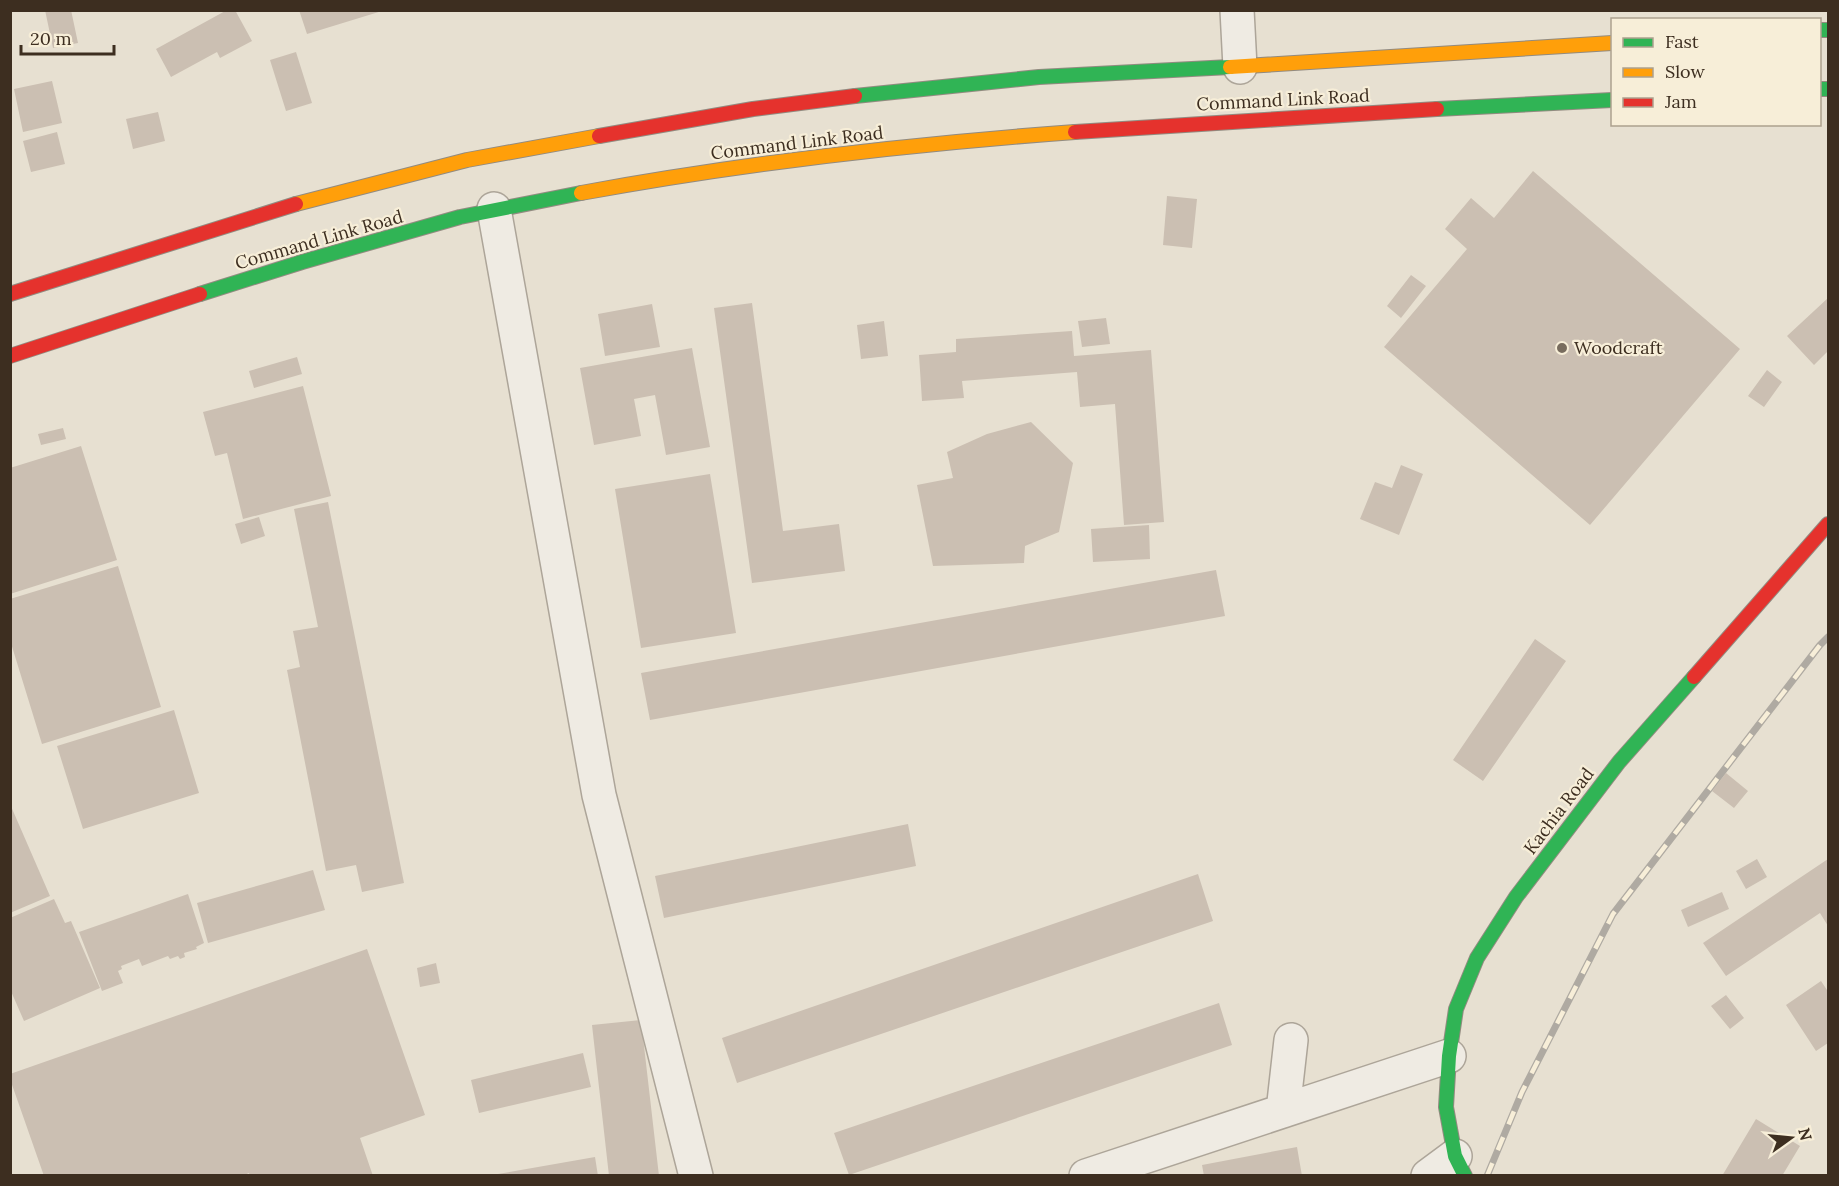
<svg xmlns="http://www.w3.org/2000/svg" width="1839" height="1186" font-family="Lora,serif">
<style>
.building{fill:#cbbfb2}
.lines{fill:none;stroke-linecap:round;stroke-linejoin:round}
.street-casing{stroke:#ada599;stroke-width:36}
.fast-casing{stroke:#928b80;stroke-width:16}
.slow-casing{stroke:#928b80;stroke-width:16}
.jam-casing{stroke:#928b80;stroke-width:16}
.street{stroke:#efebe3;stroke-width:33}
.fast{stroke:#30b455;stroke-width:14}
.slow{stroke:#ff9f0a;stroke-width:14}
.jam{stroke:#e5322d;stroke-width:14}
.rail-casing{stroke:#afaaa2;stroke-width:7}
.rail{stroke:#f7eed8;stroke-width:4.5;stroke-dasharray:14;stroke-linecap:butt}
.poi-dot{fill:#786c5e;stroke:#f7eed8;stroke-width:2}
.labels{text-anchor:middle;stroke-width:4.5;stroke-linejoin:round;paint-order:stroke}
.street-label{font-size:18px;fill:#3d2e20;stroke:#f7eed8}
.poi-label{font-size:18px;fill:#3d2e20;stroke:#f7eed8;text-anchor:start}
</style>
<rect width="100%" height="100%" fill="#e7e0d1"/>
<path class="building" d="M 45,10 L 71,10 L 78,43 L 53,48 Z
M 227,10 L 235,10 L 252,41 L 220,58 L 217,52 L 171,77 L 156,49 Z
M 299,10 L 382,10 L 382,11 L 307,34 Z
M 296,52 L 312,103 L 286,111 L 270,60 Z
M 52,81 L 62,123 L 23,132 L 14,89 Z
M 158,112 L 165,141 L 133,149 L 126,119 Z
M 57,132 L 65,164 L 31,172 L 23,141 Z
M 1533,171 L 1740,349 L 1590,525 L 1384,347 L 1467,249 L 1445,229 L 1471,198 L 1494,218 Z
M 1167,196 L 1197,199 L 1192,248 L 1163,245 Z
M 1411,275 L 1426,286 L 1401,318 L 1387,306 Z
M 1828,298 L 1828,351 L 1814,365 L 1787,336 Z
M 752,303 L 783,531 L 839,524 L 845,571 L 752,583 L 714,308 Z
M 652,304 L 660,347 L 605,356 L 598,314 Z
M 1106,318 L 1110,344 L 1082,347 L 1078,321 Z
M 884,321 L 888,356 L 861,359 L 857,325 Z
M 1072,331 L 1074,356 L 1151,350 L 1164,522 L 1124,525 L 1115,404 L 1080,407 L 1077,372 L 962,381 L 964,398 L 922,401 L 919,355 L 956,352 L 956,339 Z
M 692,348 L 710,447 L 666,455 L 655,395 L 634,399 L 641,436 L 594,445 L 580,368 Z
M 297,357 L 302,374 L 254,388 L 249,371 Z
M 1767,370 L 1782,382 L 1764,407 L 1748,396 Z
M 303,386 L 331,496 L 243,519 L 227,453 L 215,456 L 203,412 Z
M 1031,422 L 1073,463 L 1059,532 L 1025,546 L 1024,563 L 933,566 L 917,485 L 953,478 L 947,452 L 987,434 Z
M 63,428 L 66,439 L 41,445 L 38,434 Z
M 81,446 L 117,560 L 10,594 L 10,468 Z
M 1401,465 L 1423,474 L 1399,535 L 1360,519 L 1375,482 L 1392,488 Z
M 710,474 L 736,633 L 641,648 L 615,489 Z
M 328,502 L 404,883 L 362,892 L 356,865 L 326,871 L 287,670 L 300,667 L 293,631 L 318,627 L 294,509 Z
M 259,517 L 265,536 L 241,544 L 235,524 Z
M 1149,525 L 1150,559 L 1093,562 L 1091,529 Z
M 118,566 L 161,707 L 42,744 L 10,640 L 10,599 Z
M 1216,570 L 1225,616 L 650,720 L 641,673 Z
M 1535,639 L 1566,661 L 1483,781 L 1453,760 Z
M 174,710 L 199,793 L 83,829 L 57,746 Z
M 1726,773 L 1748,791 L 1734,808 L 1712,791 Z
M 10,804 L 50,896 L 10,913 Z
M 908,824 L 916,866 L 664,918 L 655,876 Z
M 1757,859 L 1767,877 L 1746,889 L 1736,871 Z
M 1828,859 L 1828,926 L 1820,913 L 1726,976 L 1703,943 Z
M 313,870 L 325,910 L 208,943 L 197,903 Z
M 1198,874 L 1213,921 L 737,1083 L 722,1038 Z
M 1722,892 L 1729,909 L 1688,927 L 1681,910 Z
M 188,894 L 204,943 L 196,947 L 197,949 L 184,953 L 185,957 L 180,959 L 178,956 L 170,959 L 168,956 L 142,966 L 139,959 L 121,966 L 122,969 L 118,971 L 123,983 L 102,991 L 79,932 Z
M 54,899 L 65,923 L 71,921 L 100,988 L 24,1021 L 10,989 L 10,918 Z
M 367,949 L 425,1115 L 360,1138 L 373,1176 L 250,1176 L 249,1173 L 242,1176 L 44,1176 L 10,1079 L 10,1074 Z
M 436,963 L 440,983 L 420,987 L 417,968 Z
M 1821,981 L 1827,990 L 1828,989 L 1828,1043 L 1816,1051 L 1786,1005 Z
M 1726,995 L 1744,1018 L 1730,1029 L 1711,1006 Z
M 1219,1003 L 1232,1045 L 849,1175 L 834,1133 Z
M 641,1020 L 659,1176 L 609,1176 L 592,1025 Z
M 583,1053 L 591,1087 L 479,1113 L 471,1080 Z
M 1756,1119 L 1800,1146 L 1782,1176 L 1722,1176 Z
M 1297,1147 L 1302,1176 L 1204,1176 L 1202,1165 Z
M 595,1157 L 598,1176 L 498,1176 L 498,1174 Z"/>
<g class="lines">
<defs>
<path id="street" d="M 1237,10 L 1240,67
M 494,209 L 599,795 L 696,1176
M 1283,1111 L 1291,1040
M 1086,1176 L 1449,1056
M 1428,1176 L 1455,1156"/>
<path id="fast" d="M 1820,30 L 1828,30
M 1820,89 L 1828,89
M 855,96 L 1039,77 L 1230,67
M 1437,109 L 1612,100
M 200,294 L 302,262 L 460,217 L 581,193
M 1465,1176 L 1455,1156 L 1446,1107 L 1449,1056 L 1456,1009 L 1477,958 L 1516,897 L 1619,762 L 1694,677"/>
<path id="slow" d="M 1230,67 L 1612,43
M 581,193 C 744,163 910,144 1075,132
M 296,204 L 467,160 L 599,136"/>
<path id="jam" d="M 1075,132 L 1437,109
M 599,136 L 753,109 L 855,96
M 10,294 L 296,204
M 10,356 L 200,294
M 1694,677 L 1828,524"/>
</defs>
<use href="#street" class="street-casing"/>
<use href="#fast" class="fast-casing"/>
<use href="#slow" class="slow-casing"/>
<use href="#jam" class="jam-casing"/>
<use href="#street" class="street"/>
<use href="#fast" class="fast"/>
<use href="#slow" class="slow"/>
<use href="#jam" class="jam"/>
<defs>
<path id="rail" d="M 1487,1176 L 1522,1092 L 1613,914 L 1820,645 L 1828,637"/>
</defs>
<use href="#rail" class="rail-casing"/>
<use href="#rail" class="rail"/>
</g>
<circle class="poi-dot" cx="1562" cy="348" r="6"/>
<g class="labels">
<g class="street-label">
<text transform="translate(1283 100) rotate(-3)" y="6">Command Link Road</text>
<text transform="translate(797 143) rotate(-7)" y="6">Command Link Road</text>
<text transform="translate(319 240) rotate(-16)" y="6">Command Link Road</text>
<text transform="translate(1559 811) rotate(-53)" y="6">Kachia Road</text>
</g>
<g class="poi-label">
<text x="1574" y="354">Woodcraft</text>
</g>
</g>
<rect width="1839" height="1186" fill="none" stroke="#3d2e20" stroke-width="24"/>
<rect x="1611" y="18" width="210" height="108" fill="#f7eed8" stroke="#ada18e" stroke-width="1.5"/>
<rect x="1623" y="38" width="30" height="9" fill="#30b455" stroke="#ada18e" stroke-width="1.5"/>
<text x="1665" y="48" font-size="18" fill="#3d2e20">Fast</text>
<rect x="1623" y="68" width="30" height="9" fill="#ff9f0a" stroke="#ada18e" stroke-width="1.5"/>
<text x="1665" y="78" font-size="18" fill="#3d2e20">Slow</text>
<rect x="1623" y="98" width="30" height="9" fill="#e5322d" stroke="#ada18e" stroke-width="1.5"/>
<text x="1665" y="108" font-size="18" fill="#3d2e20">Jam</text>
<g transform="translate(1791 1138) rotate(75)" stroke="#f7eed8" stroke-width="4.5" paint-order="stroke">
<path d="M0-4.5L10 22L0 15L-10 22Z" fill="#3d2e20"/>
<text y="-9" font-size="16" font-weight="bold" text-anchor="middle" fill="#3d2e20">N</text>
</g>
<path d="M21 45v9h93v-9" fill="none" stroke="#3d2e20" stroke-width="3"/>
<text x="30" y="45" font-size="18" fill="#3d2e20" stroke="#f7eed8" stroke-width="4.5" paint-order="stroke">20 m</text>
</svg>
